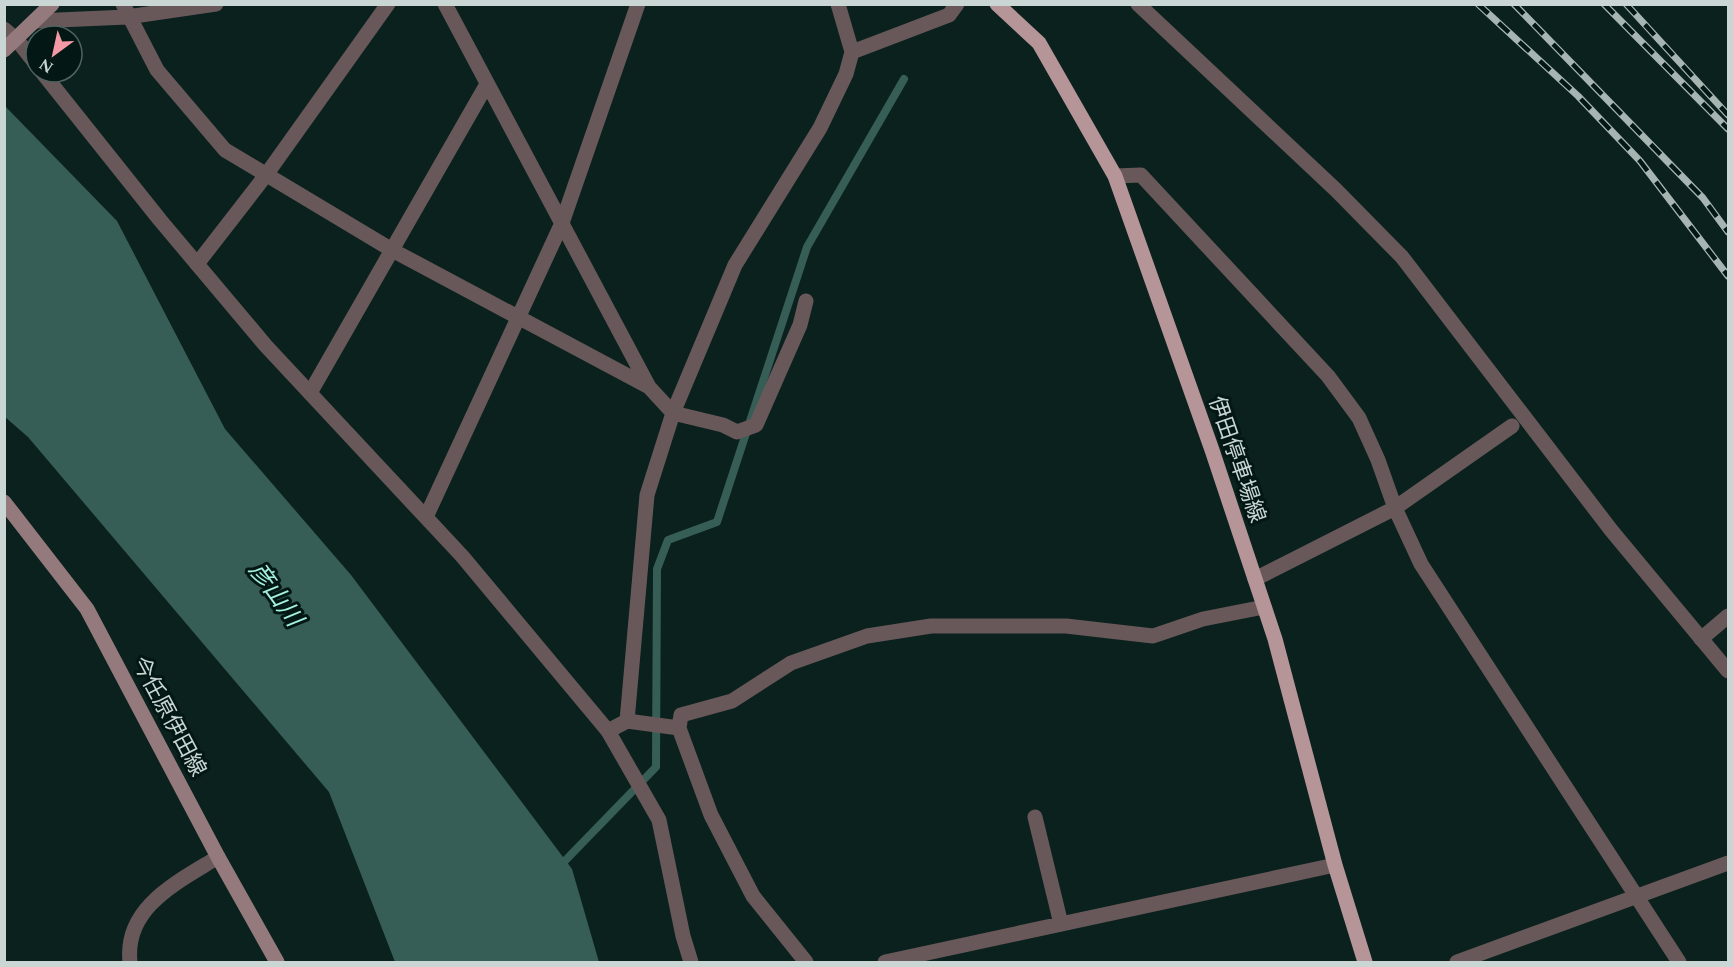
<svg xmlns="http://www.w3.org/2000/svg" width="1733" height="967" font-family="Spectral,'Noto Sans JP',serif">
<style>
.water{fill:#365e56}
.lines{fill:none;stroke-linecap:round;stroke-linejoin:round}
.stream{stroke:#365e56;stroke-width:8}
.pedestrian{stroke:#68585a;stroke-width:15}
.minor{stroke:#68585a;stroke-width:15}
.tertiary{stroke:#68585a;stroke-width:15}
.secondary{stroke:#947a7d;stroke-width:15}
.primary{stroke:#b69598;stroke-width:15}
.rail-casing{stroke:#a6b5b2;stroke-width:7}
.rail{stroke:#031814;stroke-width:4.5;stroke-dasharray:14;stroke-linecap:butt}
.labels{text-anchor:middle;stroke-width:6;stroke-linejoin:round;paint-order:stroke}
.street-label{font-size:22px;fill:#c9d6d3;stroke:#031814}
.water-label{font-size:24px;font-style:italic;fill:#a6f1e1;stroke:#031814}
</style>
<rect width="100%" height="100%" fill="#0b211d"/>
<path class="water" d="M 4,105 L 117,221 L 225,429 L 351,575 L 572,869 L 599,962 L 395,962 L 329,792 L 28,437 L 5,417 Z"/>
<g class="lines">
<path class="stream" d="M 558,868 L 656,767 L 657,569 L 668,540 L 717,522 L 807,247 L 904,79"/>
<path class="pedestrian" d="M 1138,4 L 1336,190 L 1402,257 L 1611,530 L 1728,671
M 1457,962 L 1728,863"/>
<path class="minor" d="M 123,4 L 157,70 L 225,150 L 392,250 L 649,387
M 445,4 L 649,387 L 673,413 L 723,425 L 737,432 L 756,425 L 800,325 L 806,301
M 36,21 L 127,17 L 216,4
M 4,29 L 17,40
M 852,52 L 949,15 L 957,4
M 1115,176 L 1141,175 L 1328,376 L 1359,418 L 1378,460 L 1395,508 L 1421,564 L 1679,962
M 197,264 L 266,175 L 388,4
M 310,393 L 487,84
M 426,517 L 562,223 L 638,4
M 1255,579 L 1395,508 L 1512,426
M 1701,639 L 1728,616
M 627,721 L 647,495 L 673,413 L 735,265 L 820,128 L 846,74 L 852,52 L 838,4
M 679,728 L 627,721 L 608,731 L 659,820 L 683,936 L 691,962
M 1035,817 L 1061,924
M 806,962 L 753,896 L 711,815 L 679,728 L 681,715 L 732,701 L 791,663 L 867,636 L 931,626 L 1066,626 L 1153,636 L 1203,619 L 1264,607
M 885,962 L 1335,865"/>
<path class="tertiary" d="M 17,40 L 36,64
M 42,72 L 160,220 L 266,346 L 462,556 L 608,731
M 130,962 C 124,907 178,882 218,857"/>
<path class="secondary" d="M 4,50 L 52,4
M 4,502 L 87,609 L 218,857 L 277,962"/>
<path class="primary" d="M 997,4 L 1039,43 L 1115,176 L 1212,450 L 1275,639 L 1335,865 L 1365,962"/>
<defs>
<path id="rail" d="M 1478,4 L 1578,96 L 1640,161 L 1728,276
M 1514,4 L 1703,198 L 1728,232
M 1604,4 L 1728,129
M 1626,4 L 1728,115"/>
</defs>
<use href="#rail" class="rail-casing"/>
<use href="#rail" class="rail"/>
</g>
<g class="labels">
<g class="street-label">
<text transform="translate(1238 459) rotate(71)" y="8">伊田停車場線</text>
<text transform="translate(170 716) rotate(62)" y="8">今任原伊田線</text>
</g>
<g class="water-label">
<text transform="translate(276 594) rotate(54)" y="8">彦山川</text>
</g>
</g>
<rect width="1733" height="967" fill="none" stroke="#c9d6d3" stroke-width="12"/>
<g transform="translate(54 54) rotate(213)"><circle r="28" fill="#031814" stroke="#526460" stroke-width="1.5"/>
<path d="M0-4.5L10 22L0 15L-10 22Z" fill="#f49aa6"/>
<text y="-9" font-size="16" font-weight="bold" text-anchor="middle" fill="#c9d6d3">N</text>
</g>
</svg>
